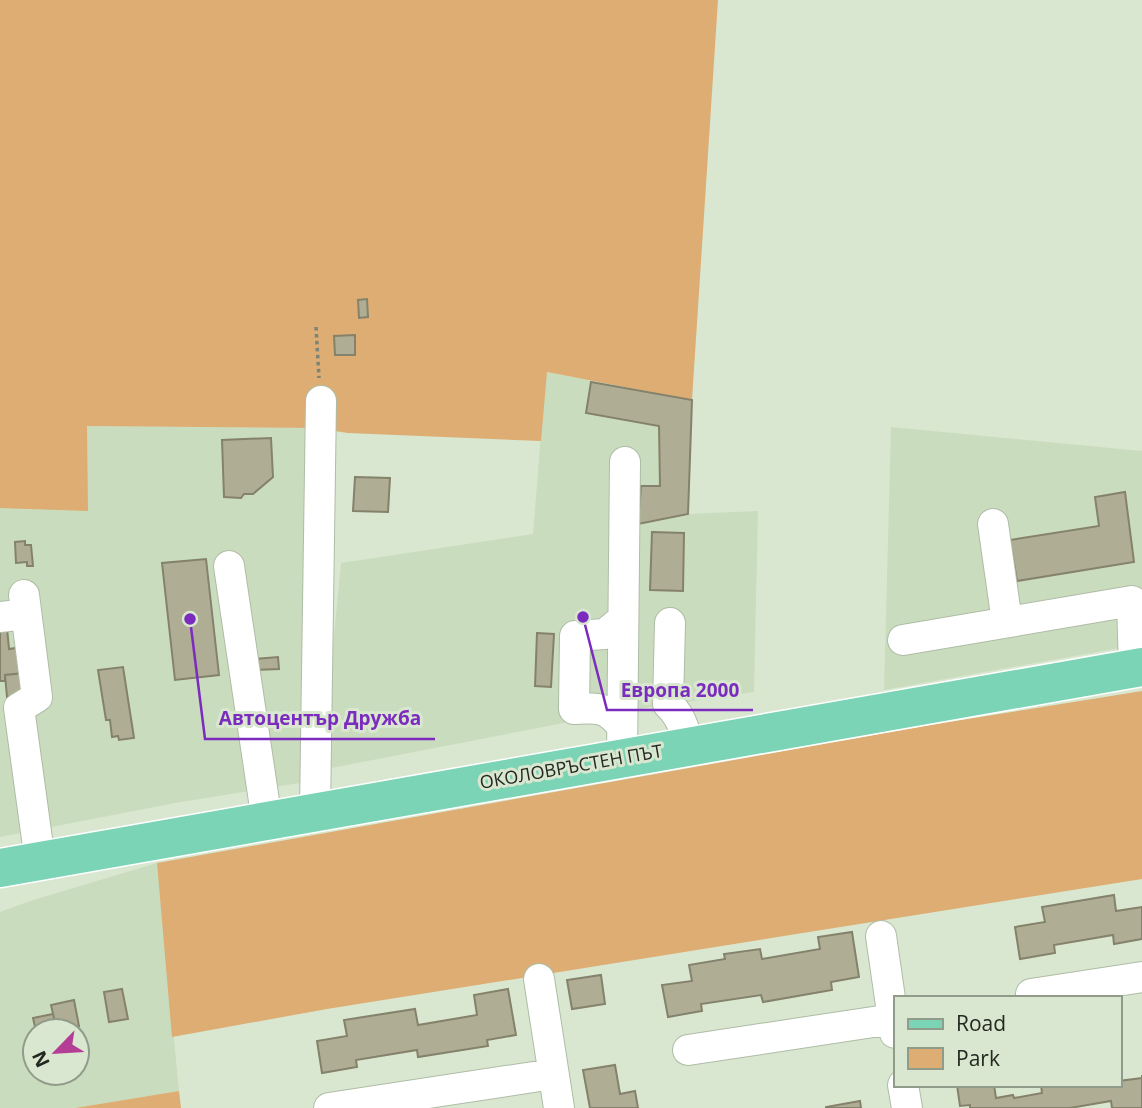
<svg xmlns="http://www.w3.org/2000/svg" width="1142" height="1108" font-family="'Open Sans',sans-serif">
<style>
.built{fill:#cadcbe;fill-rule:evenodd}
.green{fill:#ddad73}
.building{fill:#b0ad95;stroke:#85826b;stroke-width:2}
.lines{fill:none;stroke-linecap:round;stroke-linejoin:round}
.minor-casing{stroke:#afbca6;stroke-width:32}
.major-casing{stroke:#fff;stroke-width:41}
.path{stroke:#7b8475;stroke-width:3.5;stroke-dasharray:3.5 3.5;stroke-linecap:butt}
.minor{stroke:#fff;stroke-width:30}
.major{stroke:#7bd4b5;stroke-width:38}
.labels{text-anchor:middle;stroke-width:6;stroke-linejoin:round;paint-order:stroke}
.street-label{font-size:18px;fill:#232820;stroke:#d9e7d0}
.leader{fill:none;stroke:#7b2cbf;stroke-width:2.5}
.callout-dot{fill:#7b2cbf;stroke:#d9e7d0;stroke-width:2.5}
.callout-label{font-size:19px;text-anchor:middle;font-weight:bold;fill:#7b2cbf;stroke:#d9e7d0;stroke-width:6;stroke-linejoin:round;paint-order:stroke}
</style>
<rect width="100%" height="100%" fill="#d9e7d0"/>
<path class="built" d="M 546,372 L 692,400 L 688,514 L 758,511 L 754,692 L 631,710 L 321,770 L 341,563 L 533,534 Z
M 87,426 L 315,428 L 306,782 L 175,803 L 0,837 L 0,508 L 27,508 Z
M 891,427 L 1142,451 L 1142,644 L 884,690 Z
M 157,863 L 179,1091 L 75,1108 L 0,1108 L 0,912 L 30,901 ZM 35,1031 L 77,1031 L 77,1073 L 35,1073 Z"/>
<path class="green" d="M 0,0 L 718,0 L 692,400 L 547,372 L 541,441 L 348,433 L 315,428 L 87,426 L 88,511 L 0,508 Z
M 1142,691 L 1142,879 L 327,1009 L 172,1037 L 157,863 L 930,725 Z
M 179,1091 L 181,1108 L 75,1108 Z"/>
<path class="building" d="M 367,299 L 368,317 L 359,318 L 358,300 Z
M 355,335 L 355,355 L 335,355 L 334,336 Z
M 591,382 L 692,400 L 688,514 L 638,524 L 641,486 L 660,486 L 659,426 L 586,413 Z
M 271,438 L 273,477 L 253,494 L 244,494 L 241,498 L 224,497 L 222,440 Z
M 355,477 L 390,478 L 388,512 L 353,511 Z
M 1125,492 L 1134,562 L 1017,581 L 1010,540 L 1099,526 L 1095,497 Z
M 652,532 L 684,533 L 683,591 L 650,590 Z
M 25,541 L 25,545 L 31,545 L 33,566 L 27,566 L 27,562 L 16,563 L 15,542 Z
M 206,559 L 219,675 L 175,680 L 162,563 Z
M 7,628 L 9,649 L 22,647 L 24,673 L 5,675 L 5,681 L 0,681 L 0,629 Z
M 537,633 L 554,634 L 551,687 L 535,686 Z
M 278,657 L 279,669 L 255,670 L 254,659 Z
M 123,667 L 134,738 L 119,740 L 118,736 L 112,737 L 110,720 L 106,720 L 98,670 Z
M 24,673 L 27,695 L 7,697 L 5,675 Z
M 1114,895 L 1116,911 L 1142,907 L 1142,939 L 1114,944 L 1113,935 L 1054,945 L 1055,953 L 1020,959 L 1015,927 L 1045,922 L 1042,907 Z
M 852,932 L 859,977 L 831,982 L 832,990 L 763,1002 L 761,995 L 701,1004 L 702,1011 L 668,1017 L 662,985 L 692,981 L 689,965 L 725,959 L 724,954 L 760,949 L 762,959 L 820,949 L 818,937 Z
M 601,975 L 605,1004 L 572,1009 L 567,980 Z
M 122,989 L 128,1019 L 109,1022 L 104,992 Z
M 508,989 L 516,1035 L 487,1040 L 488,1046 L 418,1057 L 417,1050 L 356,1060 L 357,1067 L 322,1073 L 317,1041 L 347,1036 L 344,1020 L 415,1009 L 418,1025 L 477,1015 L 474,995 Z
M 74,1000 L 79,1026 L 57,1031 L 51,1005 Z
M 53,1014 L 57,1031 L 36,1031 L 33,1018 Z
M 615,1065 L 620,1094 L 635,1091 L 638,1108 L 590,1108 L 583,1070 Z
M 1142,1075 L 1142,1108 L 1112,1108 L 1111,1101 L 1070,1108 L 970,1108 L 970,1105 L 960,1106 L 957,1085 L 994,1085 L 996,1098 L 1013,1095 L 1014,1098 L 1042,1093 L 1041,1085 L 1119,1085 L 1119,1081 L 1142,1078 Z
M 860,1101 L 861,1108 L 826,1108 L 826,1107 Z"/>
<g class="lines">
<defs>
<path id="minor" d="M 993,524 L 1007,622
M 229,566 L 267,821
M 24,595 L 37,697 L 19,708 L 40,861
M 0,617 L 26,614
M 670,623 L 668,704 C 681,715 684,730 690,746
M 903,640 L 1132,601 L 1134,669
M 622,726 C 605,706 598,708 574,709 L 575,636 L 605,634 L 623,619
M 622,758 L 625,462
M 315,812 L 321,401
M 881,936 L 895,1033
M 539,979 L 559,1108
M 1031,994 L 1142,977
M 688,1050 L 893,1019
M 903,1085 L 907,1108
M 329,1108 L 553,1074"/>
<path id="major" d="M 0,868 L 1142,667"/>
</defs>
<use href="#minor" class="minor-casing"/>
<use href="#major" class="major-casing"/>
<path class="path" d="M 316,327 L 319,378"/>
<use href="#minor" class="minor"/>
<use href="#major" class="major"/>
</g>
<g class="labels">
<g class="street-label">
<text transform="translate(571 767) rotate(-10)" y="6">ОКОЛОВРЪСТЕН ПЪТ</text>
</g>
</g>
<path class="leader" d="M583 617L607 710H753M190 619L205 739H435"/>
<g class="callout-dot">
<circle cx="583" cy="617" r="7"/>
<circle cx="190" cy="619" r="7"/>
</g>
<g class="callout-label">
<text x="680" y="697">Европа 2000</text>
<text x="320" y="725">Автоцентър Дружба</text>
</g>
<rect x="894" y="996" width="228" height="91" fill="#d9e7d0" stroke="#909b8a" stroke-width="2"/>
<rect x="908" y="1019" width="35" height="10" fill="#7bd4b5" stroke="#909b8a" stroke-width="2"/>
<text x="956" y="1031" font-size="21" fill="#232820">Road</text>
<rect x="908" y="1048" width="35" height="21" fill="#ddad73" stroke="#909b8a" stroke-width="2"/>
<text x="956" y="1066" font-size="21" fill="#232820">Park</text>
<g transform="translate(56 1052) rotate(245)"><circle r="33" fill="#d9e7d0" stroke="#909b8a" stroke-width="2"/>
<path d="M0-5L12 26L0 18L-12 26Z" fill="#b43e95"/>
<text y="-10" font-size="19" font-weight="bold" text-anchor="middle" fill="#232820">N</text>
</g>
</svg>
